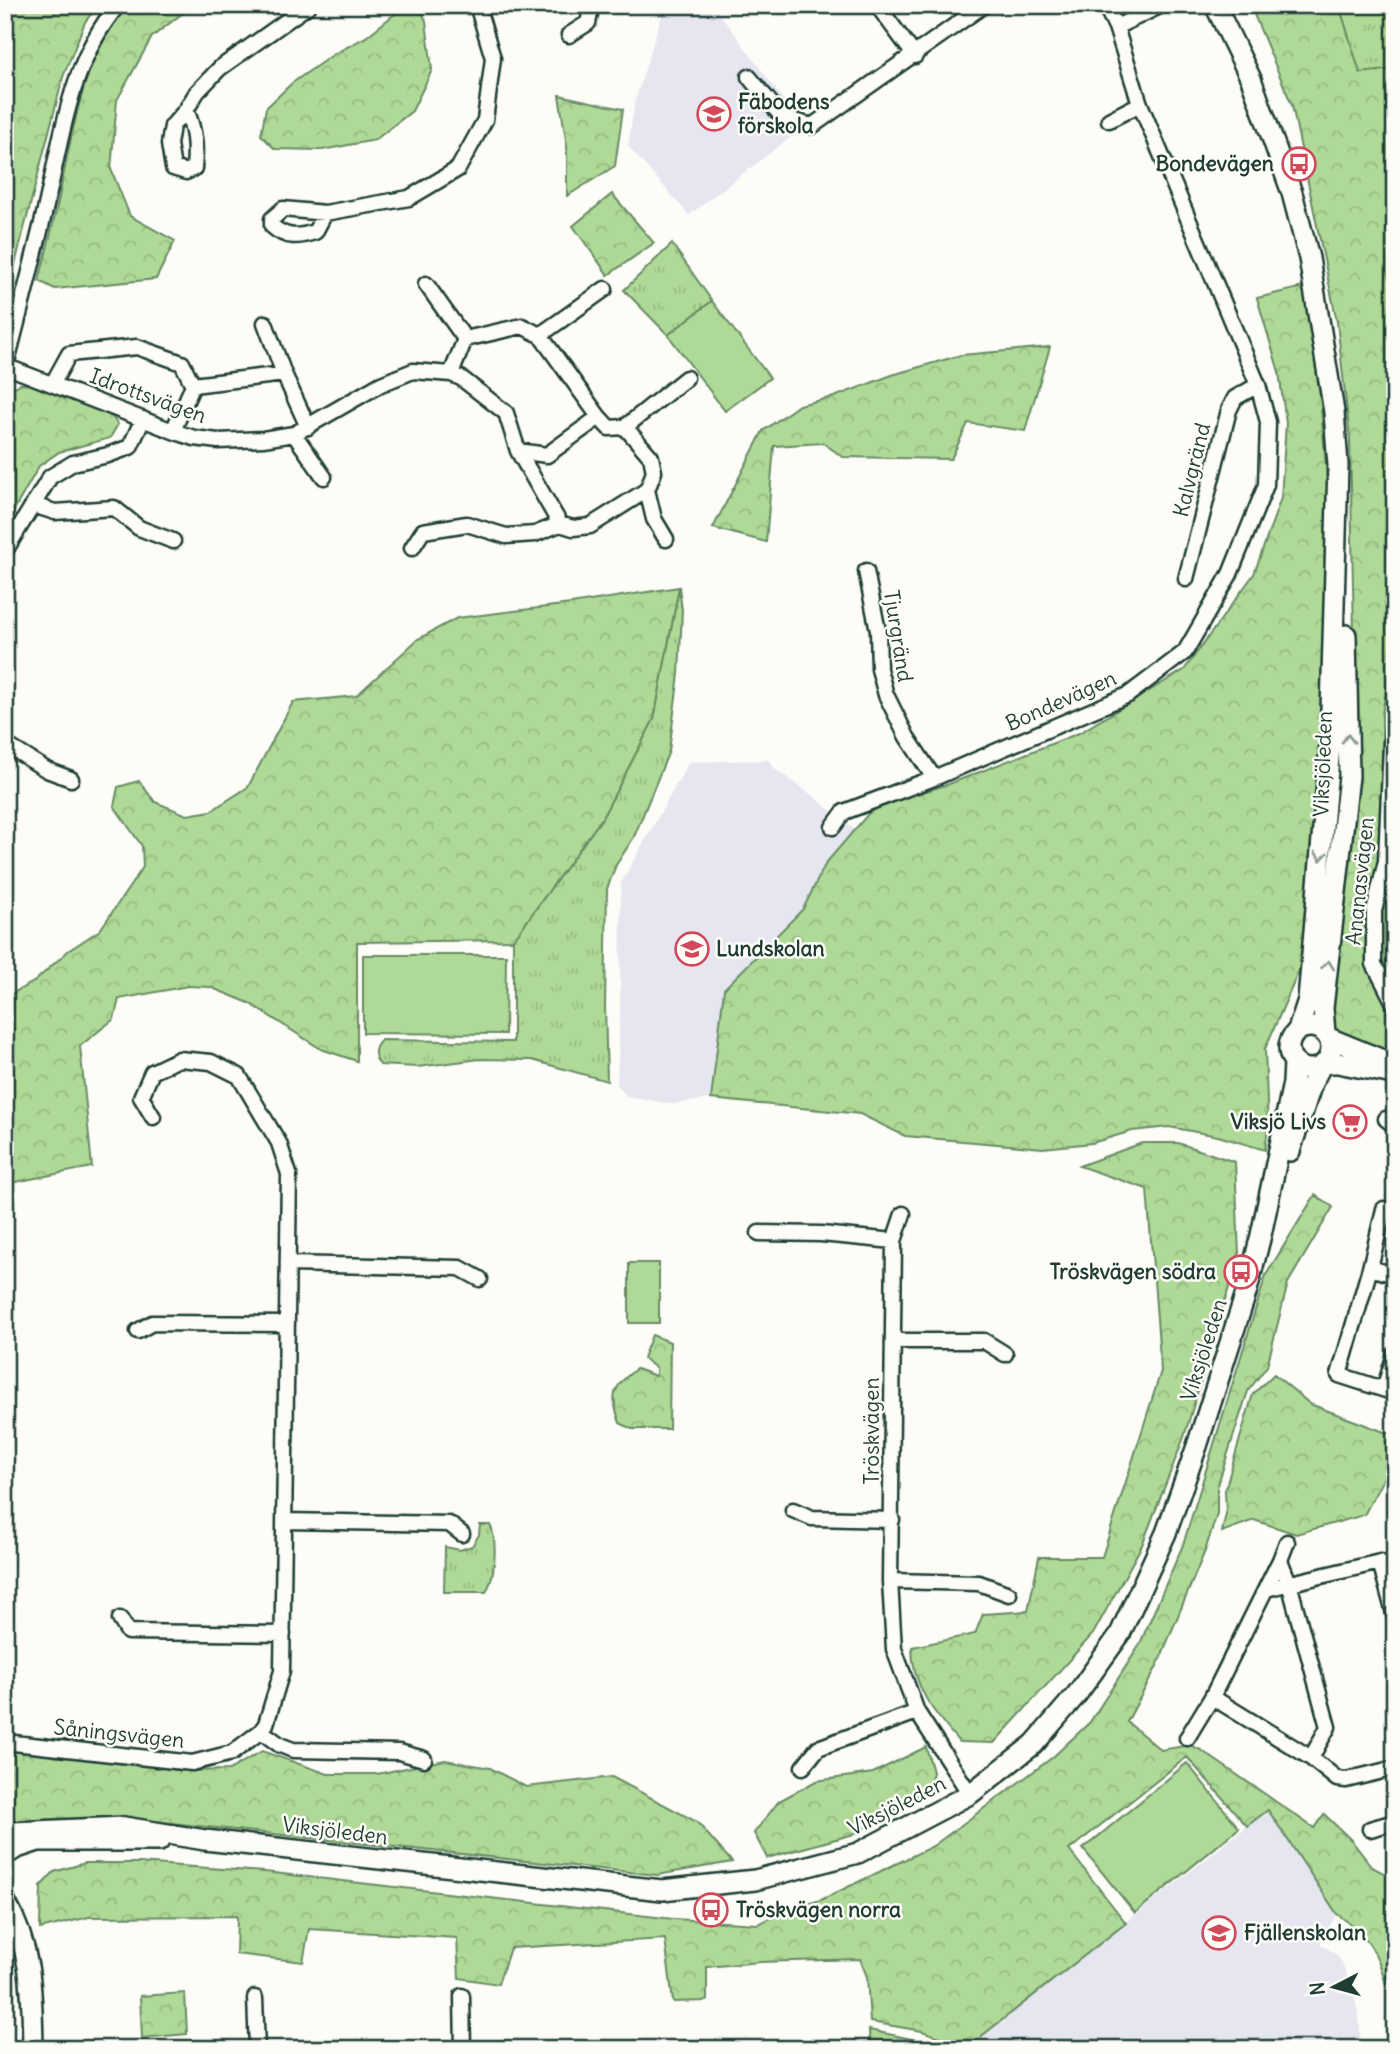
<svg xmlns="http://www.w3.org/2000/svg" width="1400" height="2054" font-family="Delius,sans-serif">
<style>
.built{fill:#e6e6f1}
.grass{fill:url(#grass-tufts);stroke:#678b65;stroke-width:2}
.forest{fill:url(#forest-crowns);stroke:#678b65;stroke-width:2}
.garden{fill:#afd996;stroke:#678b65;stroke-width:2}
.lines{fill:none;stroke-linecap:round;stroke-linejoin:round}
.street-casing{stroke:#1f3d34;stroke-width:19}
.secondary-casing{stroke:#1f3d34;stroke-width:24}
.street{stroke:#fdfcf7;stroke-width:14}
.secondary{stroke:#fdfcf7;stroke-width:19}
.oneway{stroke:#8e9c96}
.labels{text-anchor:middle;stroke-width:5;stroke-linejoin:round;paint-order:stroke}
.poi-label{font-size:21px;font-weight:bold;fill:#1f3d34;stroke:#fdfcf7;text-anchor:start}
.street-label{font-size:21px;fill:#1f3d34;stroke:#fdfcf7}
</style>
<defs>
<pattern id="grass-tufts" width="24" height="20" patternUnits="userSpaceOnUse" patternTransform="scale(1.75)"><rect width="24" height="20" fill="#afd996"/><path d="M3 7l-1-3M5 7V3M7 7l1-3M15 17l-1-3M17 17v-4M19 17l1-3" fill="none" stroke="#96bb82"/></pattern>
<pattern id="forest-crowns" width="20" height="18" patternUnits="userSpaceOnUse" patternTransform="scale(1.75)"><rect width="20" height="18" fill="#afd996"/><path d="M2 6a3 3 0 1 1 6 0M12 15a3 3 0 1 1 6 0" fill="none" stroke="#96bb82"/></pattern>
</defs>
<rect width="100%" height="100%" fill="#fdfcf7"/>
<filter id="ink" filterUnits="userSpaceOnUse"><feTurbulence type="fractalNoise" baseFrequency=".0143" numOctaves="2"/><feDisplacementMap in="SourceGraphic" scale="14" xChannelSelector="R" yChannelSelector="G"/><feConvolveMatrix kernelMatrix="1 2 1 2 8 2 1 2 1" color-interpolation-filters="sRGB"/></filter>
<g filter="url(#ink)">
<path class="built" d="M 665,5 L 713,5 L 804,127 L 689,215 L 628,146 L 635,101 Z
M 769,760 L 775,769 L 812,795 L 854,830 L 826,863 L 803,909 L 724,989 L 711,1099 L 672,1104 L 626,1096 L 617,1084 L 620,1009 L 621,883 L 689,762 Z
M 1268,1810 L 1337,1914 L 1320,1943 L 1338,1956 L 1352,1985 L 1359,2018 L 1361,2049 L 975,2049 L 974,2042 Z"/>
<path class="grass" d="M 1339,5 L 1395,5 L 1395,69 L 1360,74 Z
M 672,244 L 712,301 L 668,335 L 624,290 Z
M 679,587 L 682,610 L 679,674 L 669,751 L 634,837 L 616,865 L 607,889 L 605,1005 L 607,1081 L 532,1060 L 480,1059 L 417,1067 L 380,1065 C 373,1055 373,1049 381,1040 L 513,1042 L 513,940 L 602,818 L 654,719 Z
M 480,1525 L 490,1525 C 498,1540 495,1578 486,1592 L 444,1592 L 445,1547 L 460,1550 L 472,1546 L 479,1535 Z"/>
<path class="forest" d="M 8,5 L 98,5 L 85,22 L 63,77 L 5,303 L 5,10 Z
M 128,5 L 193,5 L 152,37 L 117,100 L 111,169 L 130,216 L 175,241 L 156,279 L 55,289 L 39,281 C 46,253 53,225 59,197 C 72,135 83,52 128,5 Z
M 406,5 L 419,5 L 426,21 L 432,70 L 412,111 L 375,140 L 322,150 L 275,149 L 261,135 L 266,108 L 292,83 L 334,54 L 366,37 Z
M 1250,5 L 1339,5 L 1360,73 L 1395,69 L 1395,639 L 1382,714 L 1383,824 L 1369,965 L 1395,1019 L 1395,1052 L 1386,1055 L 1332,1030 L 1329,1015 L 1357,783 L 1350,439 L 1337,322 L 1292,105 Z
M 559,95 L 623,109 L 615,166 L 567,196 L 567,146 Z
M 612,194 L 654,243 L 608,275 L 573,226 Z
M 1303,287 L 1316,346 L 1328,494 L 1324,743 L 1301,966 L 1265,1049 L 1268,1128 L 1265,1150 L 1218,1136 L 1169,1127 L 1132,1131 L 1092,1143 L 1043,1148 L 905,1136 L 860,1114 L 711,1099 L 724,989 L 803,909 L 826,863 L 874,807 L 949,784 L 1079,733 L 1184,670 L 1254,574 L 1281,498 L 1286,423 L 1279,372 L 1257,298 Z
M 1050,347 L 1025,431 L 968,423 L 951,459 L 843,457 L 823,443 L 774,446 L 766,542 L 713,528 L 763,431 L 799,405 L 834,397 L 892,375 L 961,355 Z
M 20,384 L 34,385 L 109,413 L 118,424 L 110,438 L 59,452 L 39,466 L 5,526 L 5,397 L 8,391 Z
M 679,587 L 654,719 L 602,818 L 513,940 L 357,942 L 357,1061 L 321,1049 L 249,1003 L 210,987 L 188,986 L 119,999 L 114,1019 L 80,1046 L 92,1167 L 5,1184 L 5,997 L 34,982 L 68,951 L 100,930 L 143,867 L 142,846 L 114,806 L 118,787 L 139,781 L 155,802 L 187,815 L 211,811 L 248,787 L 293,702 L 356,696 L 418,639 L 457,618 L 571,604 Z
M 1395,875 L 1395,990 C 1391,981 1385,970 1382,960 C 1377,938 1380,893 1395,875 Z
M 1142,1143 L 1178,1143 L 1235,1162 L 1239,1254 L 1184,1437 L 1142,1545 L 1093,1634 L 994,1743 L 959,1742 C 934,1713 912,1687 912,1647 L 975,1634 L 983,1614 L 1028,1611 L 1039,1557 L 1102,1557 L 1161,1371 L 1147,1189 L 1079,1166 Z
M 1315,1195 L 1333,1207 L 1288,1283 L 1267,1366 L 1248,1391 L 1217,1487 L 1217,1514 L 1205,1551 L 1158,1664 L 1127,1722 L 1161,1750 L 1190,1745 L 1201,1750 L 1314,1828 L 1324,1814 L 1351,1840 L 1372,1867 L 1395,1879 L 1395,1984 L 1386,1985 C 1378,1951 1366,1934 1337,1914 L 1268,1810 L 1247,1826 L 1187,1757 L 1069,1850 L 1126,1923 L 974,2042 L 961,2044 L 922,2031 L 870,2022 L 867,1977 L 860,1959 L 760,1962 L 707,1967 L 707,2001 L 673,2002 L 665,1939 L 510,1948 L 498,1984 L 459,1978 L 457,1938 L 309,1929 L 303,1962 L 236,1954 L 237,1916 L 89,1917 L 40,1929 L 41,1886 L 54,1872 L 85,1863 L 139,1863 L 265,1872 L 673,1919 L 758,1924 L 785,1910 L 821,1900 L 933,1846 L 1053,1757 L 1090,1722 L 1139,1646 L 1183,1545 L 1266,1275 Z
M 652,1335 L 670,1342 L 669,1429 L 632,1429 L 620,1423 C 610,1394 612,1388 636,1369 L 656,1376 L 656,1368 L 643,1358 Z
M 1274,1374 L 1310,1404 L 1395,1436 L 1395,1457 L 1364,1515 L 1296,1534 L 1254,1520 L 1222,1532 L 1226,1514 L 1225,1490 L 1253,1394 Z
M 926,1747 L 933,1772 L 929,1790 L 854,1834 L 767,1858 L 754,1833 L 779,1801 L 816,1781 L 873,1773 Z
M 5,1750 L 190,1771 L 229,1770 L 262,1751 L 328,1774 L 377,1774 L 445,1760 L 490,1768 L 526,1787 L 612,1777 L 697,1822 L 732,1862 L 657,1875 L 143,1820 L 17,1823 L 5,1814 Z
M 185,1993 L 187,2034 L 142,2038 L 140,1996 Z
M 869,2030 L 921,2041 L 945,2049 L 870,2049 Z"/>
<path class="garden" d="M 712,301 L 770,378 L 725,411 L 668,335 Z
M 363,955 L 506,955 L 505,1034 L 363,1033 Z
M 629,1263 L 659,1263 L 659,1323 L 629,1323 Z
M 1187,1763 L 1239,1828 L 1135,1913 L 1083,1849 Z"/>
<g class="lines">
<defs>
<path id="street" d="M 877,5 L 915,56
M 1116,27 L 1162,5
M 569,35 L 588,23 L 592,5
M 749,77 L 783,118 L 812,126 L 984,5
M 186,110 C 195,130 196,147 194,168 L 186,172 L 173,168 L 169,144 L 172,126 L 186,110 L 197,92 L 220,68 L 309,5
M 1109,120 L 1140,104
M 325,213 L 315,232 C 299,237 286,239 272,226 L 272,219 L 283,209 L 325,213 L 409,198 L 458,169 L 485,120 L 493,58 L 477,5
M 426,284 L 465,339
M 265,323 L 284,374
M 540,335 L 605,289
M 5,366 L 173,431 L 194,438 L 218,441 L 263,439 L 294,434 L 381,384 L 413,371 L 451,374 L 461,378 L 506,413 L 518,451 L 560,524
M 6,366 C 19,314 33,262 45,210 C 62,139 69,63 118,5
M 451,374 L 465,339 L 522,326 L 540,335 L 599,417 L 547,455 L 518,451
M 53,383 L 69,354 L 137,347 L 182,363 L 193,385 L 173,431
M 193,385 L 284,374 L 308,427
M 599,417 L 609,428 L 625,427
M 294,434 L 324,477
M 647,490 L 654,519 L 666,539
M 33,505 L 55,512 L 114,508 L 139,528 L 173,541
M 412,548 L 423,531 L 467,524 L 506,536 L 535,534 L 560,524 L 573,528 L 590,526 L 647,490 L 654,472 L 651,457 L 625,427 L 686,378
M 5,551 L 50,477 L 73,463 L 108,455 L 130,447 L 143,419
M 866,571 L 878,631 L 879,669 L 886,695 L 907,737 L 934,778
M 1186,579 L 1229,410 L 1235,398 L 1258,385
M 1395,713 L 1391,744 L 1386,861 L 1374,911 L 1374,964 L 1395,1005
M 5,744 L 47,770 L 71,779
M 833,827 L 844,812 L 934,778 L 1128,695 L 1185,652 L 1230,574 L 1266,485 L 1268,422 L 1258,385 L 1140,104 L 1116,27 L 1105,5
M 1386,1119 L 1395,1126
M 1384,1209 L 1370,1268 L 1339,1375 L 1395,1393
M 903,1214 L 894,1241 L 890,1581 L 894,1649 L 917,1712 L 970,1794
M 759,1233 L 821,1234 L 894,1241
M 288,1264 L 460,1268 L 480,1279
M 1370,1268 L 1395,1275
M 138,1331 L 152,1323 L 286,1324
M 893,1341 L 984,1341 L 1005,1354
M 1384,1389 L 1395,1354
M 793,1510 L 812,1518 L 892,1520
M 285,1521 L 449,1524 L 462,1534
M 1280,1560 L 1289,1583 L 1328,1727 L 1311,1758
M 890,1581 L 979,1583 L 1009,1594
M 1266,1589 L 1380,1562 L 1395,1617
M 120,1619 L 128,1632 L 283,1634
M 1212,1697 L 1311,1758 L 1337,1779 L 1346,1780 L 1395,1768
M 261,1731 L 280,1745 L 293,1750 L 399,1752 L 424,1759
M 1187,1738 L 1212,1697 L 1280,1560 L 1287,1542
M 5,1742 L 192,1763 L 232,1753 L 261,1731 L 266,1724 L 282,1671 L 289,1174 L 279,1143 L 239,1076 L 211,1062 L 179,1059 L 152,1072 L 141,1097 L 153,1117
M 803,1767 L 818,1748 L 917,1712
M 1370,1829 L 1395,1822
M 462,1996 L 463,2049
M 255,1998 L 257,2049"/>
<path id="secondary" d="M 1215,5 L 1251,79 L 1292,193 L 1309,258 L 1334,412 L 1338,465 L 1330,746 L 1308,1000 L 1298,1030
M1289 1048a21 21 0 1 1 42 0a21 21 0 1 1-42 0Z
M 1325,1033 L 1323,1008 L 1349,776 L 1346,635
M 1329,1038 L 1395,1065
M 1325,1063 L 1338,1063 L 1388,1073 L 1395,1073
M 1290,1151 L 1312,1083 L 1321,1066
M 5,1830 L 13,1832 L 124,1827 L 205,1840 L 662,1890 L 755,1880 L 858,1853 L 970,1794 L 1034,1744 L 1077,1694 L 1120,1634 L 1166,1533 L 1197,1446 L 1247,1290 L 1261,1235 L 1293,1083 L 1294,1062
M 5,1855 L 17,1848 L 38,1841 L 159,1841
M 5,1901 C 33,1950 32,1995 33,2049"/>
</defs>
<use href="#street" class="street-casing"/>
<use href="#secondary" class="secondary-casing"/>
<use href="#street" class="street"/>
<use href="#secondary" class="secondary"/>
</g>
<defs><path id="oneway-chevron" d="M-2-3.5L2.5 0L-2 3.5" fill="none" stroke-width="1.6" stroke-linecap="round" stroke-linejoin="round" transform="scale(1.75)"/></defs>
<g class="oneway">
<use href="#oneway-chevron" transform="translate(1348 739) rotate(-91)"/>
<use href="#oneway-chevron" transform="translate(1321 856) rotate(95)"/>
<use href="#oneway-chevron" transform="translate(1328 965) rotate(-84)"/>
</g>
</g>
<defs>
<symbol id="school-ring" viewBox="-11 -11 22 22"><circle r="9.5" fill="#fdfcf7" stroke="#d1495b" stroke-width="1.5"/><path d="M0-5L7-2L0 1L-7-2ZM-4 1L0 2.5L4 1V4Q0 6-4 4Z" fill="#d1495b"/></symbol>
<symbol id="bus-ring" viewBox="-11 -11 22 22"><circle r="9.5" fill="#fdfcf7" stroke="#d1495b" stroke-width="1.5"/><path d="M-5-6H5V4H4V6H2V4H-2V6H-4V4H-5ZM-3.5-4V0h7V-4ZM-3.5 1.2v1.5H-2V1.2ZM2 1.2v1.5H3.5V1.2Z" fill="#d1495b"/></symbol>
<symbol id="supermarket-ring" viewBox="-11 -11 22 22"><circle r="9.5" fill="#fdfcf7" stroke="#d1495b" stroke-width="1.5"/><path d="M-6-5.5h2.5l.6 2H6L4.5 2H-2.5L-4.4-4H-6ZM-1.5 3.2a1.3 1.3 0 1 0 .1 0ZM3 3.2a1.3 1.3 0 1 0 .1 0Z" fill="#d1495b"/></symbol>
</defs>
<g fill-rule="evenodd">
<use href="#school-ring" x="695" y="95" width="38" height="38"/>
<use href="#bus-ring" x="1280" y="145" width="38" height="38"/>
<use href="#school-ring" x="673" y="930" width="38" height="38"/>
<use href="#supermarket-ring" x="1331" y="1103" width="38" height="38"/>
<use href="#bus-ring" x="1222" y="1253" width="38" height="38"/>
<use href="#bus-ring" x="692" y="1891" width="38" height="38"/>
<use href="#school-ring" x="1200" y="1914" width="38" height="38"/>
</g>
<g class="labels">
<g class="poi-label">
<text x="738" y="109">Fäbodens<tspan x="738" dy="24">förskola</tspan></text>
<text x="1274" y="171" text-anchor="end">Bondevägen</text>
<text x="716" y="956">Lundskolan</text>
<text x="1326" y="1129" text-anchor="end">Viksjö Livs</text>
<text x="1216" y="1279" text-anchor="end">Tröskvägen södra</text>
<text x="736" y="1917">Tröskvägen norra</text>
<text x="1244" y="1940">Fjällenskolan</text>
</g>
<g class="street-label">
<text transform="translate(148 396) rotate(20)" y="7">Idrottsvägen</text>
<text transform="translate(1192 470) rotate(-76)" y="7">Kalvgränd</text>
<text transform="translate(898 636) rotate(81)" y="7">Tjurgränd</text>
<text transform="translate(1061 701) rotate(-24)" y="7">Bondevägen</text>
<text transform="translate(1323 764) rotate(-88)" y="7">Viksjöleden</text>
<text transform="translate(1360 881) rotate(-84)" y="7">Ananasvägen</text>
<text transform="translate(1204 1350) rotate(-72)" y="7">Viksjöleden</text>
<text transform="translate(872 1431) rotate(-90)" y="7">Tröskvägen</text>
<text transform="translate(119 1734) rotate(6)" y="7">Såningsvägen</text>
<text transform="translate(897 1806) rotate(-27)" y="7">Viksjöleden</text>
<text transform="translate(335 1831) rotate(7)" y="7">Viksjöleden</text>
</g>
</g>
<rect width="1400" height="2054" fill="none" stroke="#fdfcf7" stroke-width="28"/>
<rect x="14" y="14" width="1372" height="2026" fill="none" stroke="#1f3d34" stroke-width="2.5" filter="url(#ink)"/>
<g transform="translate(1334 1987) rotate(264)" stroke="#fdfcf7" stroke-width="5" paint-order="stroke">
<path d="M0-5L12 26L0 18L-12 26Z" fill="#1f3d34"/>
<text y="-10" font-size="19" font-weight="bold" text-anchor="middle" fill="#1f3d34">N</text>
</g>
</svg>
